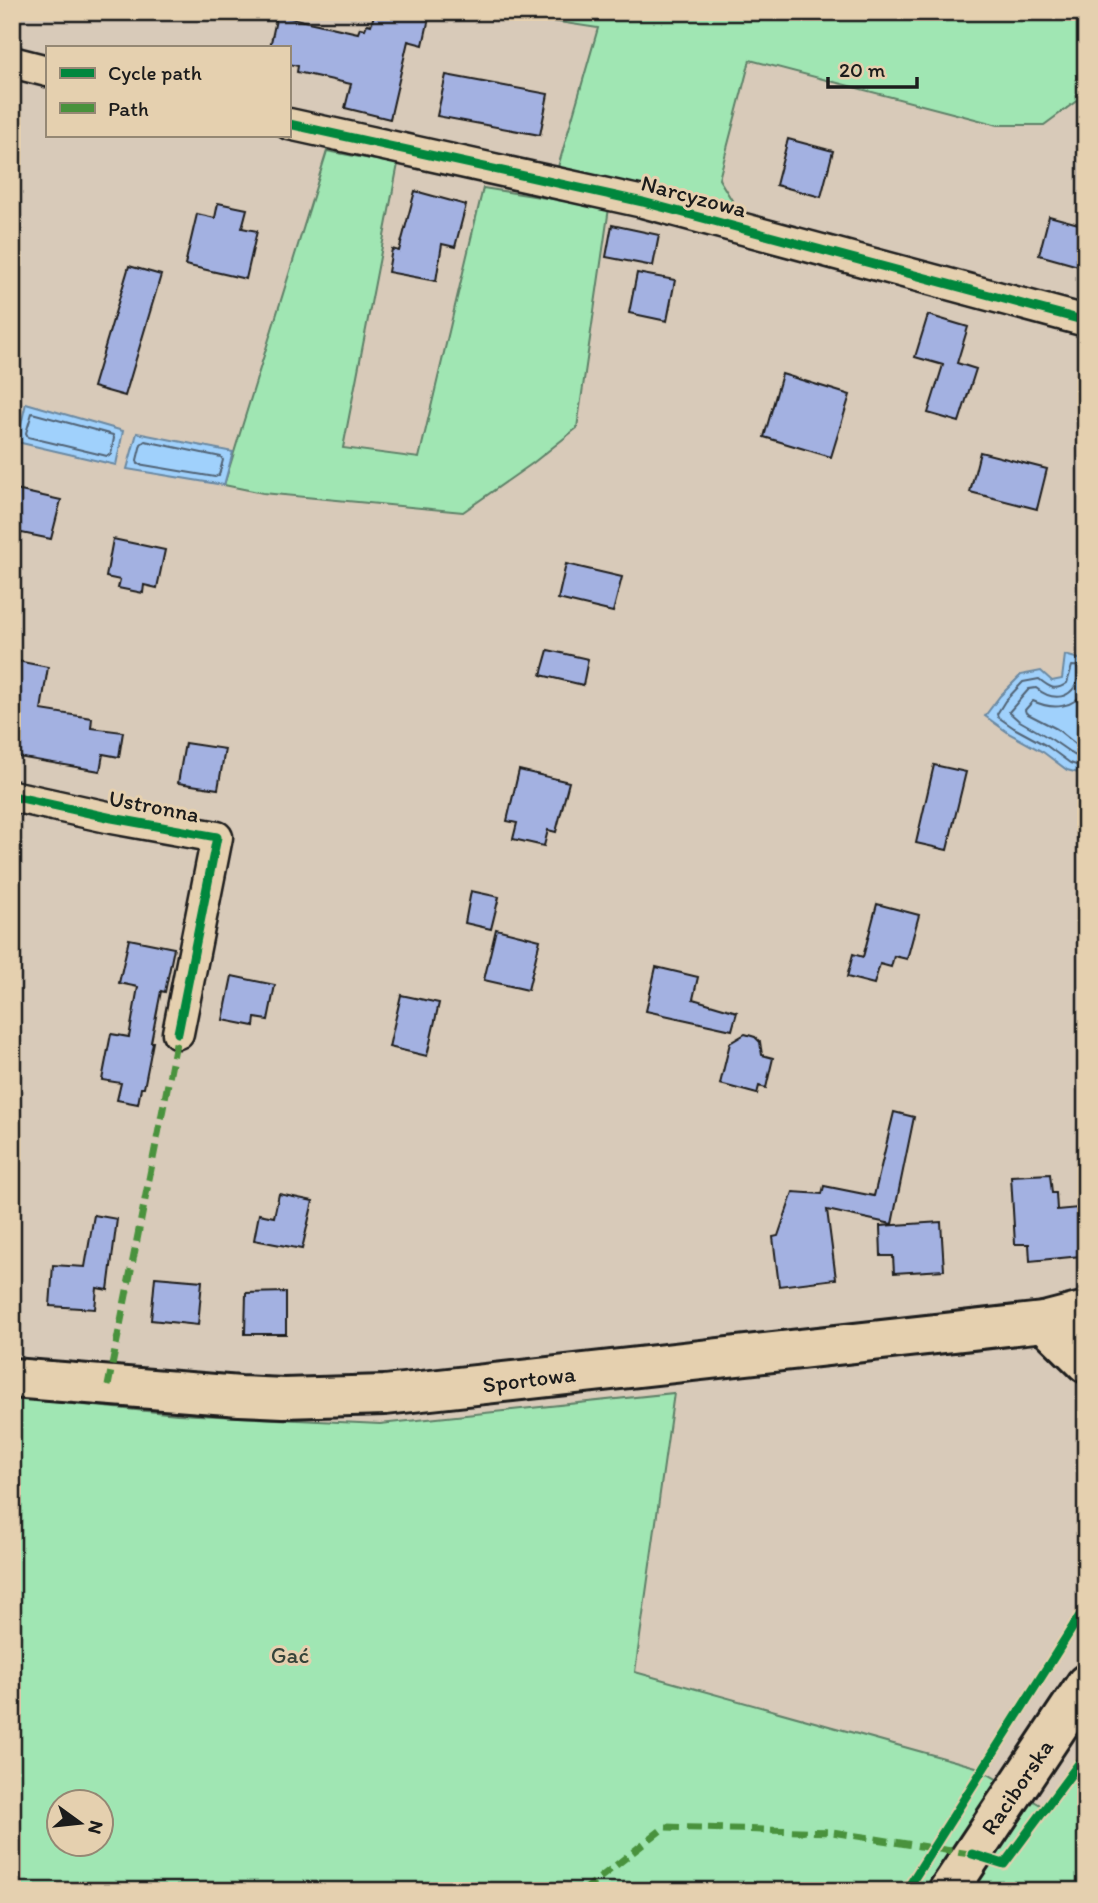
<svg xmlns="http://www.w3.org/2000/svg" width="1098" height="1903" font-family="Itim,sans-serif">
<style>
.green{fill:#a0e6b3;stroke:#5e8168;stroke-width:2;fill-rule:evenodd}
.water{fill:#a0d1fc;stroke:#6b89a2;stroke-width:2}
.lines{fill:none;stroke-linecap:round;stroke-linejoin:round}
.shore{stroke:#516476;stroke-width:2}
.building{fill:#a3b1e1;stroke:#1c1c1c;stroke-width:2}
.street-casing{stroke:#1c1c1c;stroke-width:35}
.secondary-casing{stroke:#1c1c1c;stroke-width:44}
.primary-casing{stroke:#1c1c1c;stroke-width:44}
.street{stroke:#e5d0af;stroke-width:30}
.secondary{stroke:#e5d0af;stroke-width:38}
.primary{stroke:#e5d0af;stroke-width:38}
.quiet{stroke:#49923c;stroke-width:7;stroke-dasharray:14 7;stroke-linecap:butt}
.cycleway-casing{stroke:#e5d0af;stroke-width:13}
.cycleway{stroke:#00873e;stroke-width:9}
.labels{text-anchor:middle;stroke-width:6;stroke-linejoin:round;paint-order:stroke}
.street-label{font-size:23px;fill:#1c1c1c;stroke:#e5d0af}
.park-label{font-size:23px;fill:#36443a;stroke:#e5d0af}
</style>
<rect width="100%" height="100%" fill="#d8cab9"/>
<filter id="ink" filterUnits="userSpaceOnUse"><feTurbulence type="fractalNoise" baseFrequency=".0143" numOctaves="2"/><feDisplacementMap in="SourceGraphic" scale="14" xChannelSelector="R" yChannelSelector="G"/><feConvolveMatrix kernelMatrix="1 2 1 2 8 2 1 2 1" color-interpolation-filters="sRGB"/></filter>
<g filter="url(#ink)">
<path class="green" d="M 494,12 L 1086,12 L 1086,94 L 1044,125 L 998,125 L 750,60 L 719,179 L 736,207 L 558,167 L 598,28 Z
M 327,151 L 398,164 L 343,448 L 419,458 L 483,188 L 609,208 L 577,428 L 533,463 L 463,512 L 263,493 L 224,485 Z
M 674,1393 L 635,1672 L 976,1767 L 1049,1810 L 1086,1760 L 1086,1891 L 12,1891 L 12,1398 L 177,1414 L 380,1424 ZM 60,1801 L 102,1801 L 102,1843 L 60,1843 Z"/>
<path class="water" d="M 26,403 L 123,431 L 116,465 L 17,442 Z
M 137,433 L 233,452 L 224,485 L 127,469 Z
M 1065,655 L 1086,661 L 1086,775 L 1067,770 L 1043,752 L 1010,734 L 985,716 L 1000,696 L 1021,675 L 1041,671 L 1052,681 L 1062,679 Z"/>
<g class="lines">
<path class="shore" d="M 32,413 L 113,435 L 114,438 L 111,454 L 107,456 L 28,437 L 26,433 Z
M 145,441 L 221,457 L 223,460 L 219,475 L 215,477 L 138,464 L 137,460 L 141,444 Z
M 1086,667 L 1072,666 L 1067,683 C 1055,692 1049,687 1039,679 L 1023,682 L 1005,701 L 997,714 L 998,717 L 1014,728 L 1047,746 L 1070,763 L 1086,768
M 1086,676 L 1079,677 C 1072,700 1053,702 1036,688 L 1029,689 L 1009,712 L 1018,720 L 1051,739 L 1074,755 L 1086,759
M 1086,689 C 1074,709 1052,710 1033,701 L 1025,710 L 1026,713 L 1057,729 L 1078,746 L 1086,748"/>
</g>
<path class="building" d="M 375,12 L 407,12 L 429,18 L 423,45 L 408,41 L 390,119 L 345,108 L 351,84 L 297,72 L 298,66 L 289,64 L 289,47 L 270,47 L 277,15 L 358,33 L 360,28 L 365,29 L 367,24 L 371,25 Z
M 446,75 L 548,94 L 540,135 L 437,116 Z
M 788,139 L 833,151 L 821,197 L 776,185 Z
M 415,191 L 466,205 L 455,247 L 442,244 L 436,281 L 388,272 L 392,249 L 399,251 Z
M 218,203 L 247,209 L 242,228 L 257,231 L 246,279 L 185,265 L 197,214 L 215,218 Z
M 1049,216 L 1086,226 L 1086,253 L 1082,267 L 1039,255 Z
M 612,225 L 659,235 L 653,266 L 606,257 Z
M 129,266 L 161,275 L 125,396 L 93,387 Z
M 637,273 L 675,280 L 667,321 L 629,313 Z
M 928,315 L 968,327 L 957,363 L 976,369 L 959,422 L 928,413 L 943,365 L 915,357 Z
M 782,374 L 850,395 L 831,457 L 764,437 Z
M 980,452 L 1047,469 L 1037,509 L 970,492 Z
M 16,490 L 61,500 L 51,539 L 12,531 L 12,507 Z
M 113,539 L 165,550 L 157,588 L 144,585 L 143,593 L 118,588 L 120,580 L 106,577 Z
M 566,564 L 622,577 L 613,612 L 558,599 Z
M 548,650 L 588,659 L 583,685 L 541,675 Z
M 12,660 L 48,667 L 41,710 L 92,718 L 91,728 L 123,732 L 119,757 L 103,754 L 100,771 L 12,756 Z
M 185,743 L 225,749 L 218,789 L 178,783 Z
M 934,765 L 966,772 L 947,850 L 916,843 Z
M 519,770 L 569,782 L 556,832 L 548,830 L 544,846 L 513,839 L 517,823 L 507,821 Z
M 471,891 L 499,897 L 491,929 L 465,923 Z
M 877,904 L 919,915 L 907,959 L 894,956 L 891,967 L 880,964 L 874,984 L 847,977 L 853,954 L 863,957 Z
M 496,929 L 540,940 L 528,990 L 484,980 Z
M 129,939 L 174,948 L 165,992 L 161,991 L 151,1042 L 153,1042 L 144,1088 L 141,1088 L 138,1104 L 117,1100 L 121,1083 L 102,1080 L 111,1034 L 129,1037 L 138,987 L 119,983 Z
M 656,967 L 698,977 L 693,999 L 737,1012 L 732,1030 L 646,1011 Z
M 232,976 L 275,985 L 268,1020 L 255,1018 L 254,1026 L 223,1020 Z
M 401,995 L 439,1003 L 427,1056 L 389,1047 Z
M 745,1034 L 755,1037 L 760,1042 L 762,1055 L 773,1058 L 766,1088 L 759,1086 L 757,1094 L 720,1084 L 730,1043 Z
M 894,1112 L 914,1117 L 892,1224 L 827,1210 L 836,1279 L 779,1286 L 773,1237 L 778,1236 L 793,1192 L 822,1194 L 824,1186 L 874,1196 Z
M 1050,1174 L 1052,1193 L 1056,1193 L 1057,1210 L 1078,1208 L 1081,1256 L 1030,1261 L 1029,1244 L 1015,1244 L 1011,1176 Z
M 279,1194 L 313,1201 L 302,1249 L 254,1240 L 259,1214 L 274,1217 Z
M 94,1215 L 117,1219 L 108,1290 L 97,1288 L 95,1309 L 50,1306 L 53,1265 L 85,1267 Z
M 941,1222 L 944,1270 L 894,1273 L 893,1256 L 881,1256 L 880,1226 Z
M 155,1277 L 202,1281 L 198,1325 L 151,1320 Z
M 286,1292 L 286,1334 L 245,1334 L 246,1293 Z"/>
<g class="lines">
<defs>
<path id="street" d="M 12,62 L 47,71
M 289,124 L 643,202 L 1086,321
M 12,796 L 112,818 L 217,837 L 178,1033"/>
<path id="secondary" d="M 1044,1322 L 1086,1363
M 948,1891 L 1086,1684"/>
<path id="primary" d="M 12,1378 L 240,1396 L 284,1398 L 385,1395 L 1044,1322 L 1086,1311"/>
</defs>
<use href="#street" class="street-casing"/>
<use href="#secondary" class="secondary-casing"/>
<use href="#primary" class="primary-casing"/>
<use href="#street" class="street"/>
<use href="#secondary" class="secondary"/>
<use href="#primary" class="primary"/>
<path class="quiet" d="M 108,1386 L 178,1033
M 583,1891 L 665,1827 L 832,1832 L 976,1855"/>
<defs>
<path id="cycleway" d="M 289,124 L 643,202 L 1086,321
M 12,796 L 112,818 L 217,837 L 178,1033
M 972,1854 L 1004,1864 L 1086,1754
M 906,1891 L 1086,1606"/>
</defs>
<use href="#cycleway" class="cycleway-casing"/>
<use href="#cycleway" class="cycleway"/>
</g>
</g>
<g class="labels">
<g class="street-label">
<text transform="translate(694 196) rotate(15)" y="8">Narcyzowa</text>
<text transform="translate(154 806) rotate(11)" y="8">Ustronna</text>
<text transform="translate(529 1379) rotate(-7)" y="8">Sportowa</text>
<text transform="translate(1017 1787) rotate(-56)" y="8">Raciborska</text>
</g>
<g class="park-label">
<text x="290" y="1663">Gać</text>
</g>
</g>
<rect width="1098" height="1903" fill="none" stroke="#e5d0af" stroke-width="42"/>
<rect x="21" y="21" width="1056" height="1861" fill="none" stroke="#1c1c1c" stroke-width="2.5" filter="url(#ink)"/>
<rect x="46" y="46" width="245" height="91" fill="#e5d0af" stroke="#958874" stroke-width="2"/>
<rect x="60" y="68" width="35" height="10" fill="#00873e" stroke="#958874" stroke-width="2"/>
<text x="108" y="80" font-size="21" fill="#1c1c1c">Cycle path</text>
<rect x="60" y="103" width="35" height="10" fill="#49923c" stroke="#958874" stroke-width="2"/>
<text x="108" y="116" font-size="21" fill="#1c1c1c">Path</text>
<g transform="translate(80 1823) rotate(105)"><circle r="33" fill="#e5d0af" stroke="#958874" stroke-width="2"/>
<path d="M0-5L12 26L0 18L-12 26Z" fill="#1c1c1c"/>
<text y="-10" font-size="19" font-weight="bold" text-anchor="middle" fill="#1c1c1c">N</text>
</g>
<path d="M828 77v10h89v-10" fill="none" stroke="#1c1c1c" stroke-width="3.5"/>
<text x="839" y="77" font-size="21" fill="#1c1c1c" stroke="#e5d0af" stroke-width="5" paint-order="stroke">20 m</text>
</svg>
